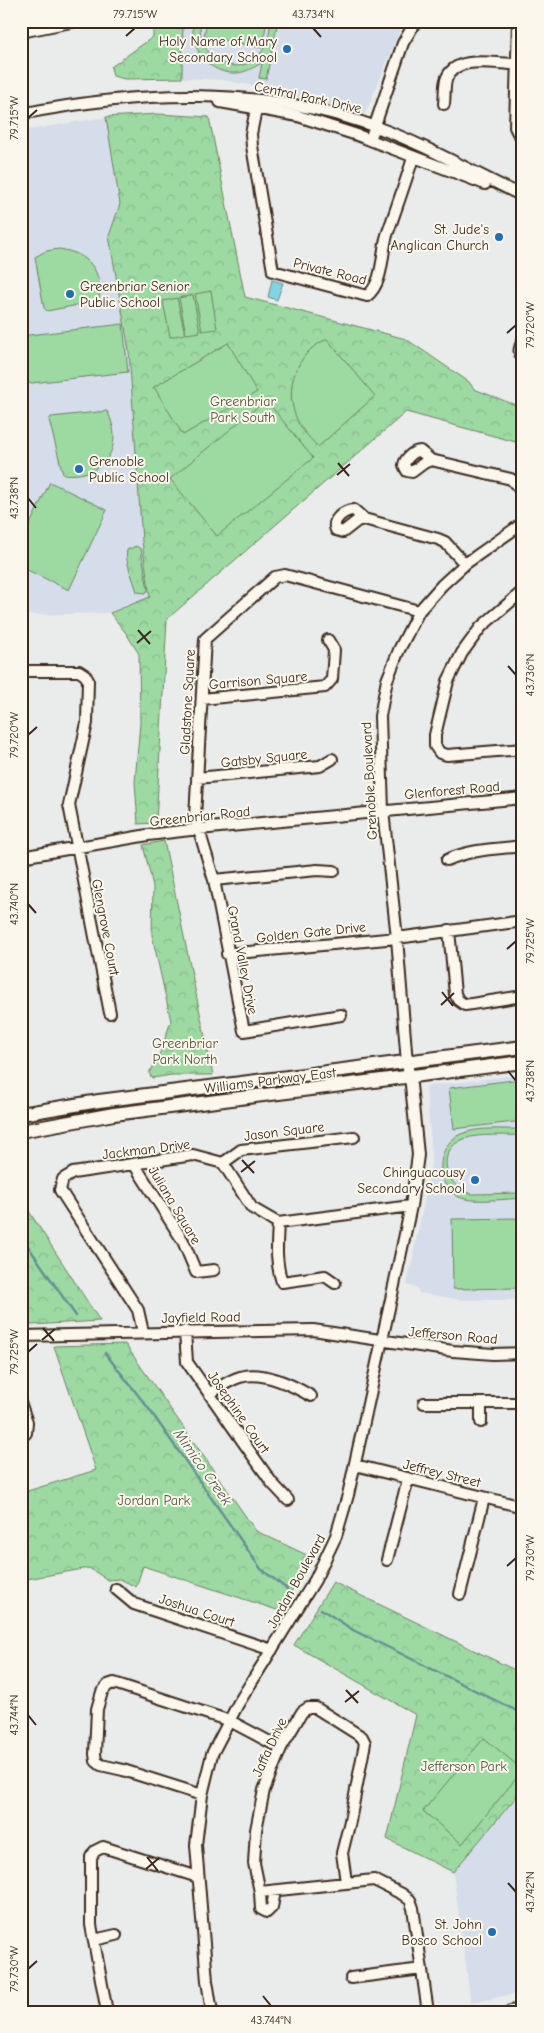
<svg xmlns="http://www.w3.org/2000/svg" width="544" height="2033" font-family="'Comic Neue',sans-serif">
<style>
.built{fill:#d5ddea}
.park{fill:url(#park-crowns);stroke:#6c8260}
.pitch{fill:#9cdaa2;stroke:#6c8260}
.water{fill:#84d3e2;stroke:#678f94}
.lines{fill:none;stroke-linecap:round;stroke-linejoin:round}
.stream{stroke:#678f94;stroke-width:2.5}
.minor-casing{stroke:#3b2a1e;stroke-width:14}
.major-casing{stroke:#3b2a1e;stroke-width:16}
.minor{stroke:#fbf7ec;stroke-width:10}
.major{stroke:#fbf7ec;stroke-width:12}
.ticks{fill:none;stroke:#3b2a1e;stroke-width:2}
.poi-dot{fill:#1f6fb2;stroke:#fbf7ec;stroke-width:2}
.labels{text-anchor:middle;stroke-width:4;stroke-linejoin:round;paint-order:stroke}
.poi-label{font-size:14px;fill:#3b2a1e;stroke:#fbf7ec;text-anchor:end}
.street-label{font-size:14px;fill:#3b2a1e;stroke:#fbf7ec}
.park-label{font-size:14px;fill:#53563f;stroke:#fbf7ec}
.water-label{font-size:15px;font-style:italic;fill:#4d544f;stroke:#fbf7ec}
.neatline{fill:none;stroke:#3b2a1e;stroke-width:2}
.ticks-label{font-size:12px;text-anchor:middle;fill:#3b2a1e}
</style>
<defs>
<pattern id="park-crowns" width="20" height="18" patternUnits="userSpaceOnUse" patternTransform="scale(1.25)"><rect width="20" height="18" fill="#9cdaa2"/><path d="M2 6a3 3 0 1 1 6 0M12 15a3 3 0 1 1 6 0" fill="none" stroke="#87bb8b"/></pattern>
</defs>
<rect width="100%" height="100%" fill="#eaebeb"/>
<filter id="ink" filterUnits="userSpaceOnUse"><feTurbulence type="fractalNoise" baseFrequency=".02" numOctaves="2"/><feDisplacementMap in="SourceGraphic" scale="10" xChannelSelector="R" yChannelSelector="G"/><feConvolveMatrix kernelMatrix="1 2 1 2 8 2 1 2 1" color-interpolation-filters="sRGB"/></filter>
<g filter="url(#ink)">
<path class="built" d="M 183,21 L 404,21 L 365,114 L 266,88 L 223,80 L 182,78 Z
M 106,117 L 120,204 L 109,236 L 129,351 L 142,541 L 150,597 L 110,613 L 21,615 L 21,131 Z
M 523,1074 L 523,1300 L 463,1300 L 419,1293 L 417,1288 L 407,1285 L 425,1197 L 431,1163 L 430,1132 L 426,1088 L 429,1086 Z
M 523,1789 L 523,1992 L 471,2003 L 453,1872 Z"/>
<path class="park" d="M 153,21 L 183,21 L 182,78 L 125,79 L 113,76 L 111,67 L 153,37 Z
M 158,114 L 209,117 L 245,297 L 406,339 L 469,382 L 474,389 L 523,408 L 523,444 L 406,412 L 167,619 L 156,823 L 138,824 L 135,782 L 140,723 L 139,654 L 126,633 L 110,613 L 150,597 L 142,541 L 129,351 L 109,236 L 120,204 L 106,117 Z
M 136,546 L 141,549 L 148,590 L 146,593 L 137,592 C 134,580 124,560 127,550 Z
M 164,841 L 213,1075 L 172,1075 L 152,1078 L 149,1073 L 160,1053 L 171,1021 L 152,935 L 153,886 L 143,845 Z
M 21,1199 L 100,1321 L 31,1325 L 21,1316 Z
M 125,1344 L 256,1531 L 311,1557 L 280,1611 L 143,1566 L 136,1587 L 120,1579 L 108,1580 L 89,1568 L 21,1580 L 21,1493 L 96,1470 L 54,1346 Z
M 333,1582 L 523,1674 L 523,1789 L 453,1872 L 387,1839 L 416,1715 L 294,1645 Z"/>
<path class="pitch" d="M 194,21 L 201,21 C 194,56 236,82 260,54 C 268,45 269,33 271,21 L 278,21 L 266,79 L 259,78 L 262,63 C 254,67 247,72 237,73 C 209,75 188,48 194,21 Z
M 207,21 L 267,21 L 262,48 L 204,36 Z
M 59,249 C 89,253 103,271 99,301 L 47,311 L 44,308 L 35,257 L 46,251 Z
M 211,291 L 217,329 L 202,331 L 195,294 Z
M 193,295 L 200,332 L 186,334 L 179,298 Z
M 177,298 L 185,334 L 170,337 L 163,301 Z
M 123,324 L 128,372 L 23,384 L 21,336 Z
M 327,339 L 375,396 L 318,447 C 313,441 307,436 303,430 C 285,404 288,371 311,349 C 315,345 322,342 327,339 Z
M 228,343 L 257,392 L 183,435 L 154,387 Z
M 266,400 L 313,458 L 217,536 L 170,479 Z
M 107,411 C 126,447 104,479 63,474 L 49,420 L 51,417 Z
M 50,482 L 107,510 L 69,590 L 21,567 L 21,543 Z
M 522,1079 L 523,1121 L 454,1129 L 449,1088 Z
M 523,1129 L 523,1135 C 506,1136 479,1133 464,1139 C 435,1150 444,1186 471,1194 L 523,1193 L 523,1198 C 508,1199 477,1202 465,1199 C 433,1192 434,1145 461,1134 C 479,1126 504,1130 523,1129 Z
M 523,1218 L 523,1288 L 453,1289 L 452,1219 Z
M 484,1738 L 523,1770 L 462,1844 L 423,1811 Z"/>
<path class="water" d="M 272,280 L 283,283 L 277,300 L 268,297 Z"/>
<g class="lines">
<path class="stream" d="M 21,1236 L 76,1316
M 105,1353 L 149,1409 L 261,1569 L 287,1589
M 321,1609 L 353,1630 L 523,1714"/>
<defs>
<path id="minor" d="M 518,21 L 515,127 L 518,133 L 523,136
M 21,32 L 76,21
M 220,102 L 298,116 L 357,135 L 485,184
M 444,104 C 445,96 444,87 446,80 C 454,54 495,64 515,64
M 256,109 L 251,134 L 252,146 L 273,271 L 367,296 C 384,282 381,255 387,235 C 396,209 405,184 413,158
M 21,114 C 138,91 262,85 376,127 C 426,145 474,173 523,196
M 370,140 L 403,43 L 416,21
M 523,340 C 520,347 517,352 523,358
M 431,460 L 424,463 L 412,472 L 407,471 L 404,465 C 405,459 413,451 420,451 L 431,460 L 511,479 L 523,493
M 364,519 L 357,521 L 343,532 L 336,530 C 331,520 344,510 354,510 L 364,519 L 438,539 L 445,542 L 465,564
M 523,591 L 481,627 L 462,653 L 448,681 L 435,735 L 435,746 L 440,753 L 447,755 L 523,749
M 21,671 L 79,671 L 85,675 L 88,680 L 87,723 L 69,805 L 110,1013
M 202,699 L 325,687 L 332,679 L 334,650 L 328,640
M 197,778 L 320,766 L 332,759
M 21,857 L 148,835 L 199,829 L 523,798
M 447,860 C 471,849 497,849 523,846
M 214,880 L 317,870 L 334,871
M 449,930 L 455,994 L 458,1000 L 465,1005 L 523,996
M 227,954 L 397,938 L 523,921
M 341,1015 L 244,1031 L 214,880 L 195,817 L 205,639 L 275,577 L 285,575 L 419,611
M 223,1163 L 241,1150 L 354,1137
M 134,1164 L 183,1241 L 196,1272 L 214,1270
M 278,1223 C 277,1243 275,1262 282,1282 L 325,1276 L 335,1283
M 185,1331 L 187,1362 L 272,1483 L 288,1500
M 143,1332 L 138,1310 L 60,1190 L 63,1179 L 73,1173 L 193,1155 L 223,1163 L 252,1208 L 278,1223 L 411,1206
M 21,1336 L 313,1330 L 453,1351 L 493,1354 L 523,1353
M 209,1394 C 219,1388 229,1380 240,1377 C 263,1370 292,1385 311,1396
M 424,1403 L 523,1403
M 21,1405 L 27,1422 L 26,1433 L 21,1437
M 481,1422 L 481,1404
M 355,1465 L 523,1507
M 387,1560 L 408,1479
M 116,1589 L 134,1604 L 272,1650
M 460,1594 L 484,1498
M 202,1795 L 123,1770 L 101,1765 L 96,1761 L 95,1754 L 97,1709 L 102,1692 L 108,1685 L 114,1683 L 230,1721 L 281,1748
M 346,1882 L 342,1853 L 350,1821 L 365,1743 L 362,1737 L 316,1708 L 308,1708 L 302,1712 L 281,1748 L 264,1790 L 256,1830 L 254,1863 L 260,1892 L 374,1880 L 402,1894 L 410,1900 L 413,1908 L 428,2012
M 260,1892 L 261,1909 L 267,1912 L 272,1907 L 275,1891
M 94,1940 L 116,1935
M 351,1978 L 422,1969
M 107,2012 L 91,1925 L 91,1857 L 95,1851 L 103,1847 L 198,1877
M 212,2012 L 207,1981 L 196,1845 L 202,1795 L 212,1754 L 238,1704 L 315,1580 L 336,1536 L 348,1495 L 393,1290 L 411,1206 L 418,1155 L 411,1085 L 407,1063 L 397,938 L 383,811 L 380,716 L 387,680 L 399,650 L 419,611 L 442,585 L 465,564 L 523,523"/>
<path id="major" d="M 21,1114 L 99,1101 L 523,1047
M 21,1131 L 114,1114 L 523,1062
M 511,2012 L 523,2010"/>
</defs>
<use href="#minor" class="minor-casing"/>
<use href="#major" class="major-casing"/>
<use href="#minor" class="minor"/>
<use href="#major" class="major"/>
</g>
</g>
<path class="ticks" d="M 313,28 L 321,37M 126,36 L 135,28M 28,118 L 37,110M 507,333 L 516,325M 338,463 L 349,476M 337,475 L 350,464M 28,498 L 36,508M 138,630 L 150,644M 137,643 L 151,631M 508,666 L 516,675M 28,735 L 37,727M 28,904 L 36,913M 507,949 L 516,941M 442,992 L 453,1006M 441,1005 L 454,993M 508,1071 L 516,1081M 242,1160 L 254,1173M 241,1172 L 255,1161M 43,1328 L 54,1341M 42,1340 L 55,1329M 28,1352 L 37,1344M 507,1566 L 516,1558M 346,1690 L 358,1703M 345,1702 L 359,1691M 28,1715 L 36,1725M 147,1857 L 158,1871M 146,1869 L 159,1858M 508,1883 L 516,1892M 28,1969 L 37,1961M 263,1996 L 271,2006"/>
<g class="poi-dot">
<circle cx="287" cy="49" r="5"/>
<circle cx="499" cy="237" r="5"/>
<circle cx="70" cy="294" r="5"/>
<circle cx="79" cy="469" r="5"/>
<circle cx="475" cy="1180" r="5"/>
<circle cx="492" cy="1932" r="5"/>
</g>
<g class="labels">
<g class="poi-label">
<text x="277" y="46">Holy Name of Mary<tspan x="277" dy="16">Secondary School</tspan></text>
<text x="489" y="234">St. Jude's<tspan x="489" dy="16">Anglican Church</tspan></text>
<text x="80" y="291" text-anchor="start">Greenbriar Senior<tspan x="80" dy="16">Public School</tspan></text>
<text x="89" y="466" text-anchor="start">Grenoble<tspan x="89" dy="16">Public School</tspan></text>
<text x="465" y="1177">Chinguacousy<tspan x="465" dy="16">Secondary School</tspan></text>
<text x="482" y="1929">St. John<tspan x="482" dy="16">Bosco School</tspan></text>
</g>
<g class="street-label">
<text transform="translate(308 97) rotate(12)" y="5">Central Park Drive</text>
<text transform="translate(330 271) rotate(14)" y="5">Private Road</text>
<text transform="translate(258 680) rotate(-5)" y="5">Garrison Square</text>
<text transform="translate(187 702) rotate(-87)" y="5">Gladstone Square</text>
<text transform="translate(264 758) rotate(-6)" y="5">Gatsby Square</text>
<text transform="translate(369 781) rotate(-93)" y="5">Grenoble Boulevard</text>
<text transform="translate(452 790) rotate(-5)" y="5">Glenforest Road</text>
<text transform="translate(200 816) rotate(-6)" y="5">Greenbriar Road</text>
<text transform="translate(106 927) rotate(79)" y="5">Glengrove Court</text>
<text transform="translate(311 932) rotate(-6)" y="5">Golden Gate Drive</text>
<text transform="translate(243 960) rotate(79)" y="5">Grand Valley Drive</text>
<text transform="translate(270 1080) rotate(-7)" y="5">Williams Parkway East</text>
<text transform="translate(284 1131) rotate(-7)" y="5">Jason Square</text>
<text transform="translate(146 1149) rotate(-7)" y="5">Jackman Drive</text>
<text transform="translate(175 1205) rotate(59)" y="5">Juliana Square</text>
<text transform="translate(201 1317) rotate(-1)" y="5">Jayfield Road</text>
<text transform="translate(453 1335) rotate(5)" y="5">Jefferson Road</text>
<text transform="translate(239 1412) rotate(55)" y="5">Josephine Court</text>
<text transform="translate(442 1473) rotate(14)" y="5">Jeffrey Street</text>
<text transform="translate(296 1581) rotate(-61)" y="5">Jordan Boulevard</text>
<text transform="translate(197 1610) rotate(18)" y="5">Joshua Court</text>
<text transform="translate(269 1747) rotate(-65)" y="5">Jaffa Drive</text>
</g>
<g class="park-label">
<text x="243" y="406">Greenbriar<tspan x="243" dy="16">Park South</tspan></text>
<text x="185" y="1048">Greenbriar<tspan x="185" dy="16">Park North</tspan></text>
<text x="154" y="1505">Jordan Park</text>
<text x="464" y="1771">Jefferson Park</text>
</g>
<g class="water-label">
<text transform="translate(203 1467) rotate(55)" y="5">Mimico Creek</text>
</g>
</g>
<rect width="544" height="2033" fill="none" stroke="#fbf7ec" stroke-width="55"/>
<rect x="28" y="28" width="488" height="1978" class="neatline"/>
<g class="ticks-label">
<text x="135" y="18">79.715°W</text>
<text x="313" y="18">43.734°N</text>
<text transform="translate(14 118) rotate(-90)" y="4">79.715°W</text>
<text transform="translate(530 325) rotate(-90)" y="4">79.720°W</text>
<text transform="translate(14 498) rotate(-90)" y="4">43.738°N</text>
<text transform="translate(530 675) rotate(-90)" y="4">43.736°N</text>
<text transform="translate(14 735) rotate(-90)" y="4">79.720°W</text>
<text transform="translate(14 904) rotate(-90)" y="4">43.740°N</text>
<text transform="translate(530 941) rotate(-90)" y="4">79.725°W</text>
<text transform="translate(530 1081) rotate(-90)" y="4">43.738°N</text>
<text transform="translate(14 1352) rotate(-90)" y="4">79.725°W</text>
<text transform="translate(530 1558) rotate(-90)" y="4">79.730°W</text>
<text transform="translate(14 1715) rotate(-90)" y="4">43.744°N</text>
<text transform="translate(530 1892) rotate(-90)" y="4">43.742°N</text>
<text transform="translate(14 1969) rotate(-90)" y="4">79.730°W</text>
<text x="271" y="2024">43.744°N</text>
</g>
</svg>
